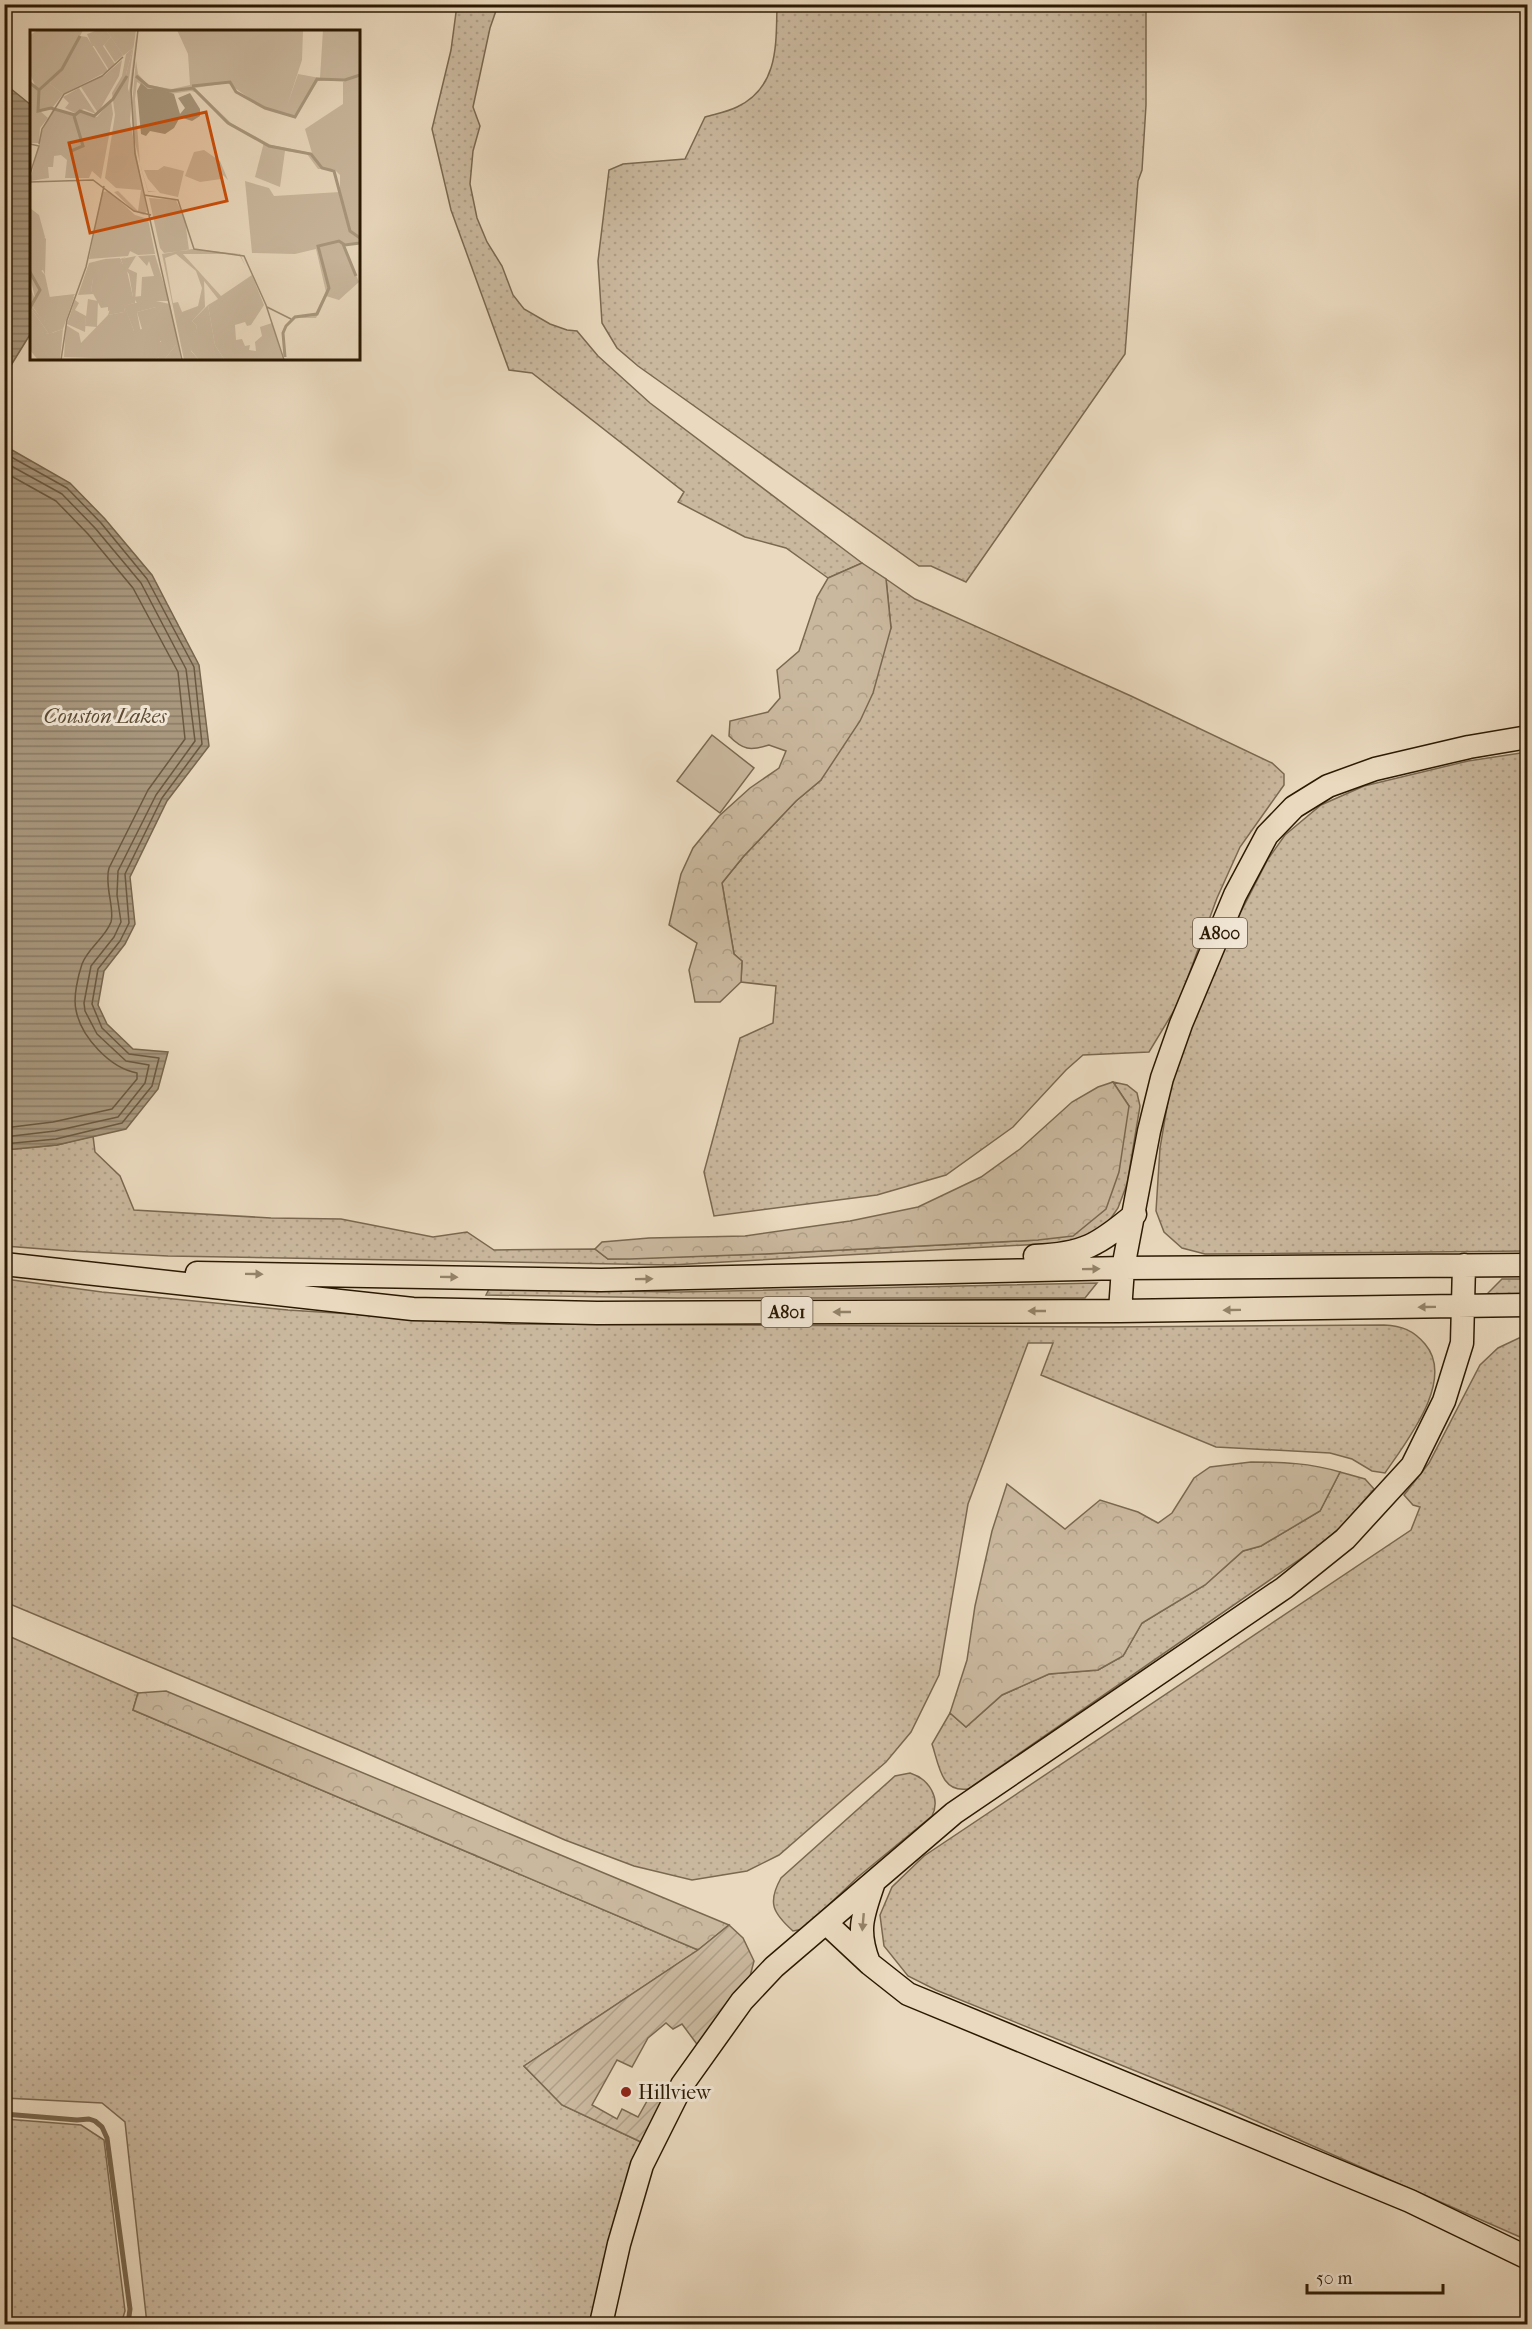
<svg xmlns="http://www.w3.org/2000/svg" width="1532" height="2329" font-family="'IM FELL French Canon',serif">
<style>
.grass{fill:url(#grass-dots);stroke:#7a6850;stroke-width:1.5}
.forest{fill:url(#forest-crowns);stroke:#7a6850;stroke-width:1.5}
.park{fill:#cab89e;stroke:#7a6850;stroke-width:1.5}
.garden{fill:url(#garden-furrows);stroke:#7a6850;stroke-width:1.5}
.water{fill:url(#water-rules);stroke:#77654c;stroke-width:1.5}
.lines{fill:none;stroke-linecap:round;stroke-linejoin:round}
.shore{stroke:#6a5840;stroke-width:1.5}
.stream{stroke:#77654c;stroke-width:5}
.major-casing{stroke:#2b1902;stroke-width:25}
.major{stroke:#ead9be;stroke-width:22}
.oneway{fill:#948369}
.poi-dot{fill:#8f2418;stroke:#f1e6d5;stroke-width:2}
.labels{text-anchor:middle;stroke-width:6;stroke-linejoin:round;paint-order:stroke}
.shield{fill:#f1e6d5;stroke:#665641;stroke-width:1.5}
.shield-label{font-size:18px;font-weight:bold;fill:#2b1902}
.poi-label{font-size:20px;fill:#2b1902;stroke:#f1e6d5;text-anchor:start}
.water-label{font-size:21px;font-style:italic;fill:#5d4c34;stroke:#f1e6d5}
.inset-river{fill:none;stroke:#a9987e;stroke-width:3}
.inset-road{fill:none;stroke:#9e8c73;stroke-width:1.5}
.view{fill:#cc4f0a;fill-opacity:0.15;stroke:#cc4f0a;stroke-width:3}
.inset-edge{fill:none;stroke:#2b1902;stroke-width:3}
</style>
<defs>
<pattern id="grass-dots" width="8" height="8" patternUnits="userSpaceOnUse" patternTransform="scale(1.5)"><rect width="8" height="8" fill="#cab89e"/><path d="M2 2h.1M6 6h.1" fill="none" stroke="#ae9e86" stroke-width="1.8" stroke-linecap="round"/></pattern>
<pattern id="forest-crowns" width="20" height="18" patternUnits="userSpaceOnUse" patternTransform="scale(1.5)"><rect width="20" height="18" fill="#cab89e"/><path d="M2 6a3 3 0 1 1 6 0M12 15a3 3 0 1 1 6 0" fill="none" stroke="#ae9e86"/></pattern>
<pattern id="garden-furrows" width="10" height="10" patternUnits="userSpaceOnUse" patternTransform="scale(1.5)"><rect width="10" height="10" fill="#cab89e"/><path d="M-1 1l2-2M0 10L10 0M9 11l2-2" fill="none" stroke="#ae9e86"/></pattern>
<pattern id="water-rules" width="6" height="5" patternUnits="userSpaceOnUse" patternTransform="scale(1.5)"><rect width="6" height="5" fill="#a9987e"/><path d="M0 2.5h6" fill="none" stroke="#8a7b65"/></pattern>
</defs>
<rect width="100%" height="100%" fill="#ead9be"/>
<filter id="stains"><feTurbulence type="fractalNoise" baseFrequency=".00333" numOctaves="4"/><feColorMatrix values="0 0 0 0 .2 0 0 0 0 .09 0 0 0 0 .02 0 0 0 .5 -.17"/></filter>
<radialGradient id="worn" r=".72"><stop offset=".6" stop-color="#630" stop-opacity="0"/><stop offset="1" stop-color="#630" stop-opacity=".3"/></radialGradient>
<path class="grass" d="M 457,5 L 498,5 L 490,28 L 473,107 L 480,126 L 473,151 L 470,184 L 477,218 L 487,242 L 502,266 L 513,295 L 524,309 L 550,324 L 567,330 L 577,331 L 598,356 L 650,403 L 862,563 L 828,578 L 786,548 L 745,537 L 678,502 L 684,492 L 532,373 L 509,370 L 451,210 L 432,129 L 451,50 Z
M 1143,5 L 1146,11 L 1146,105 L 1142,170 L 1138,181 L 1125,354 L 966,582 L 931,566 L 919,566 L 638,366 L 617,348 L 602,323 L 598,261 L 609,170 L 623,164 L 685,159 L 705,117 C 715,114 727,112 737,107 C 779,87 776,44 777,5 Z
M 886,579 L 915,599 L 1131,696 L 1272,763 L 1284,774 L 1284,785 L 1240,847 L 1217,898 L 1178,1004 L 1149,1052 L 1083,1055 L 1066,1070 L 1013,1127 L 946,1175 L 877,1195 L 714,1216 L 704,1172 L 740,1038 L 773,1023 L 776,986 L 741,982 L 742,961 L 734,954 L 722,883 L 743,857 L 796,801 L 821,780 L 891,628 Z
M 1527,752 L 1527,1251 L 1205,1254 L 1182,1248 L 1164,1232 L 1156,1211 L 1160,1148 L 1170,1089 L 1190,1031 L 1227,939 L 1268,859 L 1285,835 L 1321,805 L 1364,786 L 1468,761 Z
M 1113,1082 L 1127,1085 L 1137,1093 L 1140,1106 L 1127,1184 L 1118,1208 L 1109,1221 L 1092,1235 L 1076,1242 L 671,1265 L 168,1256 L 69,1251 L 5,1246 L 4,1150 L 57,1145 L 93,1136 L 95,1152 L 120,1176 L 134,1210 L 271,1218 L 341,1219 L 433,1237 L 467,1232 L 494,1250 L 595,1249 L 608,1259 L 765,1254 L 1038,1240 L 1129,1106 Z
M 5,1279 L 102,1292 L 288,1310 L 511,1324 L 1105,1327 L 1384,1325 C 1402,1326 1413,1330 1425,1344 C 1456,1380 1406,1442 1385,1473 L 1372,1471 L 1352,1459 L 1330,1453 L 1216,1447 L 1041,1375 L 1053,1343 L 1028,1343 L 968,1504 L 939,1675 L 911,1732 L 886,1762 L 779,1855 L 747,1871 L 692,1880 L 634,1866 L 565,1840 L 357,1749 L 5,1602 Z
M 1502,1279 L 1527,1279 L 1527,1295 L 1493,1296 L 1488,1293 Z
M 1097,1283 L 1085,1298 L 677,1298 L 486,1295 L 489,1289 L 678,1292 Z
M 1519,1338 L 1527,1338 L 1527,2240 L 1222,2106 L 936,1990 L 908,1976 L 884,1946 L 880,1915 L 892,1887 L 924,1856 L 1411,1530 L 1420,1507 L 1413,1505 L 1404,1495 L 1429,1463 L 1480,1365 L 1498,1348 Z
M 1340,1472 L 1365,1479 L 1374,1489 L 1342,1526 L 1316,1548 L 968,1789 C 941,1793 939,1765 932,1744 L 950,1713 L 966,1727 L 1002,1695 L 1049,1674 L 1098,1670 L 1123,1656 L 1142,1623 L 1205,1585 L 1243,1551 L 1261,1546 L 1320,1511 Z
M 4,1634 L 138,1693 L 133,1710 L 698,1950 L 524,2066 L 562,2105 L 641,2142 L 592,2324 L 147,2324 L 125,2122 L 102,2103 L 5,2098 Z
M 910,1773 C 929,1779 941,1798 932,1816 L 858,1877 L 803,1929 L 793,1931 C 773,1913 767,1903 781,1878 L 895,1776 Z
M 5,2119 L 81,2125 L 104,2140 L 125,2311 L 121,2324 L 5,2324 Z"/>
<path class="forest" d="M 862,563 L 886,579 L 891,628 L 873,693 L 860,721 L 821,780 L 796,801 L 743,857 L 722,883 L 734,954 L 742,961 L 741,982 L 720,1002 L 695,1002 L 689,970 L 697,943 L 669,925 L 681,874 L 693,848 L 719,816 L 750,788 L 779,768 L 786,751 L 769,745 C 750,751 743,750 729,736 L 730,721 L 768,712 L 780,698 L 777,670 L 799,651 L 817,597 L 828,578 Z
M 1113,1082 L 1129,1106 L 1119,1172 L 1106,1209 L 1073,1236 L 1038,1240 L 765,1254 L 630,1259 L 608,1259 L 595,1249 L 602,1242 L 649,1238 L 745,1236 L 850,1221 L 918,1207 L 981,1177 L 1020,1149 L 1072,1102 L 1098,1087 Z
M 1251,1462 C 1282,1462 1310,1463 1340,1472 L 1320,1511 L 1261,1546 L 1243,1551 L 1205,1585 L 1142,1623 L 1123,1656 L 1098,1670 L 1049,1674 L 1002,1695 L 966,1727 L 950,1713 L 967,1660 L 975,1606 L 992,1531 L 1007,1484 L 1065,1529 L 1100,1500 L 1138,1512 L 1158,1523 L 1172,1513 L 1194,1478 L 1210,1467 Z
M 166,1691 L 729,1925 L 698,1950 L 133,1710 L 138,1693 Z"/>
<path class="park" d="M 712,735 L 754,768 L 720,813 L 677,781 Z"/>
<path class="garden" d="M 729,1925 L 743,1938 L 754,1961 L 748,1984 L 699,2047 L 682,2024 L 673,2029 L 666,2023 L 648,2038 L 632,2067 L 617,2060 L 592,2105 L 617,2119 L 622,2109 L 638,2117 L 651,2094 L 664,2101 L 641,2142 L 562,2105 L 524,2066 L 698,1950 Z"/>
<path class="water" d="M 5,84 L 31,105 L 31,333 L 5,375 Z
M 5,446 L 70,483 L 105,519 L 152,575 L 199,665 L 209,746 L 167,801 L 130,877 L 135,924 L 125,944 L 104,971 L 98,1005 L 107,1024 L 133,1049 L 168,1052 L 158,1089 L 126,1129 L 57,1145 L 5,1150 Z"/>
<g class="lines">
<path class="shore" d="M 4,453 L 67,488 L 101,523 L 147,579 L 194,667 L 202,744 L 162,798 L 125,874 L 129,923 L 120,941 L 98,969 L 92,1004 L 102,1028 L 129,1054 L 159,1058 L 152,1086 L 122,1123 L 56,1139 L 4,1144
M 4,462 L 62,494 L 95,528 L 141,583 L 186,669 L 195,741 L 156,795 L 118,871 L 117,895 L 121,922 L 114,937 L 91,966 L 84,1003 L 85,1011 L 97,1034 L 126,1061 L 149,1065 L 145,1083 L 118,1117 L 55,1131 L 4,1137
M 4,472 L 56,501 L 88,534 L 133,588 L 178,672 L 185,739 L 148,790 L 109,868 C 104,885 115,909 111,922 C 105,938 88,948 82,964 C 78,976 73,997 76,1010 C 81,1037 110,1068 137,1073 L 137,1079 L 112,1109 L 53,1122 L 4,1128"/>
<path class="stream" d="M 4,2114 L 77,2120 L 89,2119 L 95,2121 L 102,2127 L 107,2138 L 130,2309 L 128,2324"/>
<defs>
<path id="major" d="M 1035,1256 C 1084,1254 1098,1245 1135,1214
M 4,1264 L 413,1309 L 597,1313 L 1120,1311 L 1528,1305
M 197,1273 L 601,1280 L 1123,1268 L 1528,1265
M 1120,1311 L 1123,1268 L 1149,1131 L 1162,1078 L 1181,1024 L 1235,895 L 1267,835 L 1294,807 L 1328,786 L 1375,769 L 1469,747 L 1528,737
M 826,1923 L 870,1964 L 908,1994 L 1410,2201 L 1528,2258
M 869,1963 C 856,1929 863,1915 874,1882
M 601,2324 L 619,2244 L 642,2165 L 682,2085 L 742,2001 L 774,1967 L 954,1813 L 1284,1588 L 1345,1539 L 1412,1466 L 1444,1401 L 1462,1343 L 1464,1265"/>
</defs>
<use href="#major" class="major-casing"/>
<use href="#major" class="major"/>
</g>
<defs><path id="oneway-solid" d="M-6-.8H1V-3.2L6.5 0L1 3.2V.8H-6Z" transform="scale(1.5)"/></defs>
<g class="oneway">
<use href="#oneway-solid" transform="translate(1091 1269) rotate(-1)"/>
<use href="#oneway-solid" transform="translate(254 1274) rotate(1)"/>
<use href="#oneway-solid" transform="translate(449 1277) rotate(1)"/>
<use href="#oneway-solid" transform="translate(644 1279) rotate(-1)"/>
<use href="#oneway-solid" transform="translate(1427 1307) rotate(179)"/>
<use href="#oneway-solid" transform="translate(1232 1310) rotate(179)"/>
<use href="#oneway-solid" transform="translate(1037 1311) rotate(180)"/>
<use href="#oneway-solid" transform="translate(842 1312) rotate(180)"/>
<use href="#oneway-solid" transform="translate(863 1922) rotate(95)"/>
</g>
<circle class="poi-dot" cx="626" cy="2092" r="6"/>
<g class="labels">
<g class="shield">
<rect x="1193" y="918" width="54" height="30" rx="4.5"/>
<rect x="761.5" y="1297" width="51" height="30" rx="4.5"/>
</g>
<g class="shield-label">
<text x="1220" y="939">A800</text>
<text x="787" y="1318">A801</text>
</g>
<g class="poi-label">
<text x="638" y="2099">Hillview</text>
</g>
<g class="water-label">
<text x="105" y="723">Couston Lakes</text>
</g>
</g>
<g transform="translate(30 30)">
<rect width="330" height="330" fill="#ead9be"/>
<path d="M 8,0 L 53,0 L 50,6 L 57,7 L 78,41 L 47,57 L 31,40 L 21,48 L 20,54 L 33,64 L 23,77 L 10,81 L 18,88 L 10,98 L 9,113 L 0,113 L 0,53 L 5,55 L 0,44 L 0,5 ZM 107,0 L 100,91 L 117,181 L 114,185 L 104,181 L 84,162 L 88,161 L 108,181 L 111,160 L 86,158 L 75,148 L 85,85 L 82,63 L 92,46 L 96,24 L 103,18 L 95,48 L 99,62 ZM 147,0 L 273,0 L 272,30 L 257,76 L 268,44 L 290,48 L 293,0 L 330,0 L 330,44 L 313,50 L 288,51 L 265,88 L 233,78 L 198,53 L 165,58 L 201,93 L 241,115 L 282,123 L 275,99 L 313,74 L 313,52 L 330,45 L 330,213 L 313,215 L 329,252 L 309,270 L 296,266 L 286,288 L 261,288 L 284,286 L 296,262 L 286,219 L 265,224 L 222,223 L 215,151 L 239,158 L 244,166 L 310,162 L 310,145 L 304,139 L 288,139 L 277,124 L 255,121 L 250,157 L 225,147 L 234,112 L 199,95 L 169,63 L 161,61 L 140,64 L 130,59 L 118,59 L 107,52 L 105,69 L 110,134 L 118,161 L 127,162 L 118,162 L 111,138 L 104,108 L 102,75 L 106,30 L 108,44 L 118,55 L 142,59 L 160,55 L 158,24 ZM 81,7 L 93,25 L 85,32 L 74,15 ZM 64,16 L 73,16 L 85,34 L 79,40 ZM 81,71 L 83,84 L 71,149 L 62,141 L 59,148 L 35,148 L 37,130 L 31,125 L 24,126 L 23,137 L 18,137 L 19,148 L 0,151 L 12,101 L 23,79 L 44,86 L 52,115 L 41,122 L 54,116 L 44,86 L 50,82 L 67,87 ZM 174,120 L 190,131 L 198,150 L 193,145 L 191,149 L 170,152 L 155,146 L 164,122 ZM 134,136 L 154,141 L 148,167 L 130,163 L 118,149 L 114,140 L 128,140 ZM 79,161 L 105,185 L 118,189 L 125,224 L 108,225 L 100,221 L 98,226 L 59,229 L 72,162 ZM 119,168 L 146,170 L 155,190 L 159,220 L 134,223 L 130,218 ZM 0,190 L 16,209 L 15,245 L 13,240 L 0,246 ZM 162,219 L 210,224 L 216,237 L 209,224 L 153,224 L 191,266 L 222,245 L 234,275 L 221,295 L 217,296 L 215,292 L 205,295 L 206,310 L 212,309 L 215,316 L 220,315 L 219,320 L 226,321 L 225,312 L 232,306 L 230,297 L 242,293 L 253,330 L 181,330 L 194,329 L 185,315 L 178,275 L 188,269 L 174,251 L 175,277 L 162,291 L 167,296 L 161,321 L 169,330 L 154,330 L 132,224 ZM 146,224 L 166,241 L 172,258 L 168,276 L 152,282 L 148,272 L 143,273 L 135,228 ZM 125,225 L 139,271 L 126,271 L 140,274 L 151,330 L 134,330 L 146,315 L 130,311 L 129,327 L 124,330 L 34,327 L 36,295 L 49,303 L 51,313 L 78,285 L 94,282 L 95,277 L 104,301 L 112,299 L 107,282 L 126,277 L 108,275 L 104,268 L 104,273 L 78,281 L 78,277 L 71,278 L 61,260 L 63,249 L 75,229 L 90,228 L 90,232 L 93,235 L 91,229 L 106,226 L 97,241 L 103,267 L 111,266 L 112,247 L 124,246 L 119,231 L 117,236 L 108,226 ZM 0,257 L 5,269 L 1,275 L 14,292 L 19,267 L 45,264 L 22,303 L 33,299 L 30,330 L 8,330 L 0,320 L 1,299 L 19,304 L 0,277 ZM 45,270 L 49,273 L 45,280 L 56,286 L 55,302 L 37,294 Z" fill="#cab89e" fill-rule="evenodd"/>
<path d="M 76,0 L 106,0 L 97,63 L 95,48 L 103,18 L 85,32 L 93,25 ZM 92,30 L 89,46 L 68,83 L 51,57 L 75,45 ZM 31,40 L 37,41 L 47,57 L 33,64 L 20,54 L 21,48 ZM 49,58 L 66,84 L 54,79 L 45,83 L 35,78 L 39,73 L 33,67 ZM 0,178 L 9,185 L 15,207 L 11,207 L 0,190 ZM 96,227 L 91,230 L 94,237 L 107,243 L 105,273 L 125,273 L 126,277 L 107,282 L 111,303 L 104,301 L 95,278 L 94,282 L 78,285 L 80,279 L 104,273 L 99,244 L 90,232 L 90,229 ZM 75,229 L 70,239 L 73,246 L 63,249 L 61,260 L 64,264 L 48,265 L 59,233 ZM 8,237 L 15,245 L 20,268 L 14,293 L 1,274 L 5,268 L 0,246 L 3,238 ZM 40,265 L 44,267 L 33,299 L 21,303 L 15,294 L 24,267 ZM 58,269 L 68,271 L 67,297 L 55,296 ZM 178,275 L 185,315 L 194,329 L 169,330 L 160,319 L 167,296 L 162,291 ZM 0,277 L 19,304 L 0,300 ZM 144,302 L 146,315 L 134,330 L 124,330 L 129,327 L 129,313 Z" fill="#cab89e"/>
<path d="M 68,0 L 76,0 L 81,7 L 73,16 L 62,16 L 57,4 Z" fill="#cab89e"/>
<path d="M 111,53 L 118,59 L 130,59 L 144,64 L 150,84 L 155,78 L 148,68 L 160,63 L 170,79 L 170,86 L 162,91 L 150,87 L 144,98 L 135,104 L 120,101 L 116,106 L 111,104 L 107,61 Z" fill="#a9987e"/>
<path class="inset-river" d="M 106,46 L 118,56 L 140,61 L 163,58 L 198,93 L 239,116 L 281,124 L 292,138 L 304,141 L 320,201 L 330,208M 0,53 L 9,60 L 8,81 L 21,78 L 45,85 L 50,81 L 64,86 L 83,69 L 97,46M 162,56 L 200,52 L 206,62 L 235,78 L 265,87 L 287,49 L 315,50 L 330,45M 9,60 L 32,39 L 50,6M 41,121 L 53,116 L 44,86M 313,214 L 326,246M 0,242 L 10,260 L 0,278M 255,327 L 253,303 L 256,296 L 265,287 L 287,284 L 299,258 L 288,216 L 309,211 L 315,215 L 330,213"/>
<path class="inset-road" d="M 108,0 L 101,60 L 105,124 L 152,330M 0,114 L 9,116 L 0,144M 9,114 L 12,99 L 34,64 L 72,46 L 93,27M 0,152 L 63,150 L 104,181 L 121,185M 114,165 L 148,170 L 164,219 L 214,226 L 236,275 L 254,330M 237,277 L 261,289M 31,330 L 37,290 L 56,237 L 74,156"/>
<path class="view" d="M 176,82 L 197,171 L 60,203 L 39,113 Z"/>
<rect width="330" height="330" class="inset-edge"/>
</g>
<rect width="1532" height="2329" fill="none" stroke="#ead9be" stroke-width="24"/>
<rect x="6" y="6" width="1520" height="2317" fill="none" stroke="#2b1902" stroke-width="3"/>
<rect x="12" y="12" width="1508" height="2305" fill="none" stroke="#2b1902" stroke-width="1.5"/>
<path d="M1307 2284v9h136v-9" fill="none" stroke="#2b1902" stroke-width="3"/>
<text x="1316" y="2284" font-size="18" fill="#2b1902" stroke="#f1e6d5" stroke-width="4.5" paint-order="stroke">50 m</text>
<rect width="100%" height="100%" filter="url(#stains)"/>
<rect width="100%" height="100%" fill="url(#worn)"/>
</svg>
